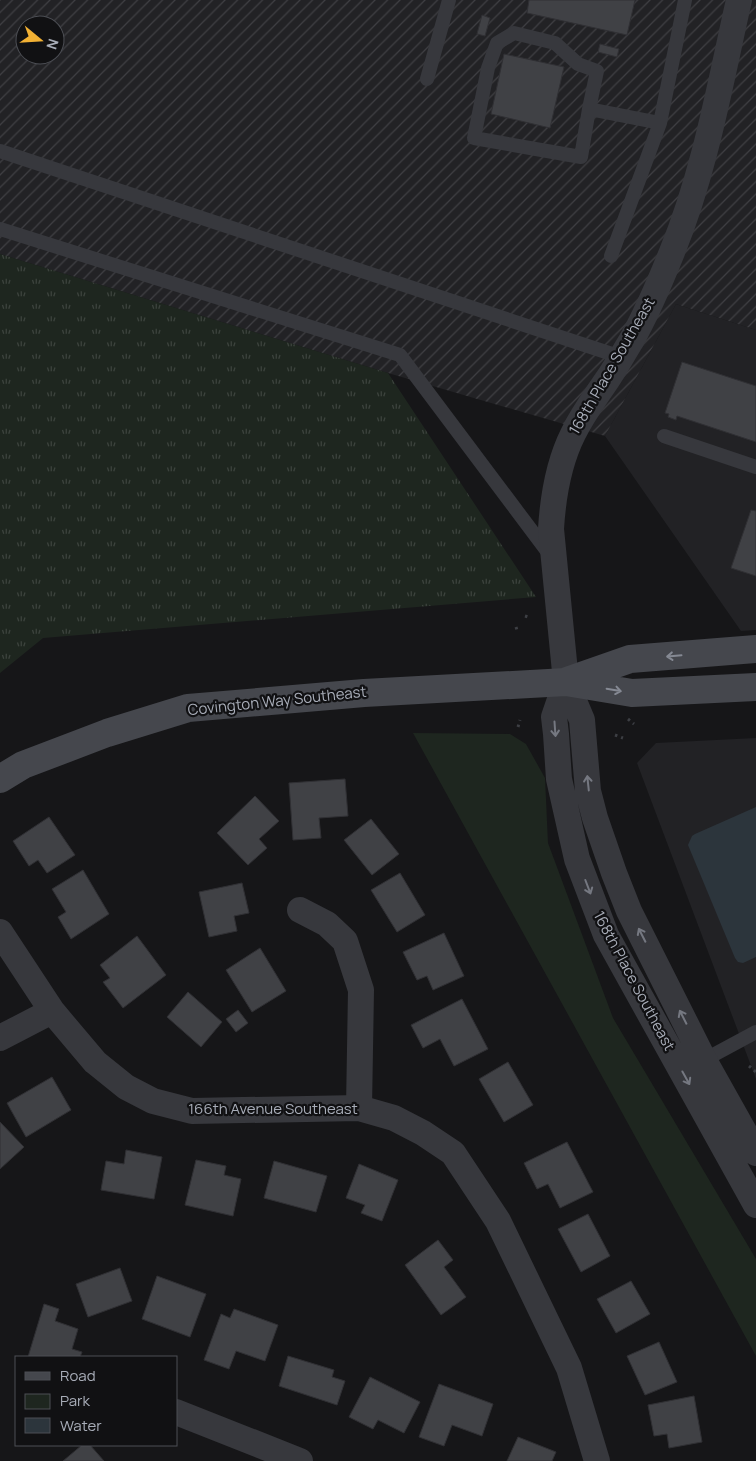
<svg xmlns="http://www.w3.org/2000/svg" width="756" height="1461" font-family="Manrope,sans-serif">
<style>
.built{fill:#222225}
.industrial{fill:url(#industrial-furrows);fill-rule:evenodd}
.grass{fill:url(#grass-tufts)}
.park{fill:#1e261f}
.water{fill:#2c353c}
.building{fill:#404145;stroke:#303034}
.lines{fill:none;stroke-linecap:round;stroke-linejoin:round}
.path{stroke:#3d3f44;stroke-width:3;stroke-dasharray:2.5 4;stroke-linecap:butt}
.lane{stroke:#37383d;stroke-width:14}
.street{stroke:#37383d;stroke-width:26}
.secondary{stroke:#45474d;stroke-width:28}
.oneway{stroke:#858993}
.oneway2{stroke:#757881}
.labels{text-anchor:middle;stroke-width:4.5;stroke-linejoin:round;paint-order:stroke}
.street-label{font-size:15px;fill:#a8adb8;stroke:#111113}
</style>
<defs>
<pattern id="industrial-furrows" width="10" height="10" patternUnits="userSpaceOnUse" patternTransform="scale(1.25)"><rect width="10" height="10" fill="#222225"/><path d="M-1 1l2-2M0 10L10 0M9 11l2-2" fill="none" stroke="#3f3f43"/></pattern>
<pattern id="grass-tufts" width="24" height="20" patternUnits="userSpaceOnUse" patternTransform="scale(1.25)"><rect width="24" height="20" fill="#1e261f"/><path d="M3 7l-1-3M5 7V3M7 7l1-3M15 17l-1-3M17 17v-4M19 17l1-3" fill="none" stroke="#3c433d"/></pattern>
</defs>
<rect width="100%" height="100%" fill="#161618"/>
<path class="built" d="M 676,304 L 756,330 L 756,630 L 741,631 L 605,436 Z
M 756,738 L 756,1079 L 637,763 L 656,743 Z"/>
<path class="industrial" d="M 0,0 L 756,0 L 756,330 L 676,304 L 605,436 L 388,373 L 0,254 ZM 25,25 L 55,25 L 55,55 L 25,55 Z"/>
<path class="grass" d="M 0,254 L 388,373 L 536,597 L 43,638 L 0,673 Z"/>
<path class="park" d="M 413,733 L 510,734 L 526,744 L 545,778 L 548,843 L 613,1018 L 756,1259 L 756,1356 Z"/>
<path class="water" d="M 756,807 L 756,957 L 743,963 L 738,962 L 735,958 L 688,845 L 692,836 L 695,834 Z"/>
<path class="building" d="M 529,0 L 635,0 L 627,35 L 527,13 Z
M 482,15 L 490,18 L 485,36 L 477,34 Z
M 600,44 L 619,49 L 617,57 L 598,52 Z
M 504,54 L 564,67 L 550,128 L 491,114 Z
M 682,362 L 756,386 L 756,442 L 677,416 L 676,420 L 668,417 L 669,414 L 665,413 Z
M 751,510 L 756,511 L 756,576 L 731,568 Z
M 345,779 L 348,816 L 319,818 L 321,838 L 293,840 L 289,783 Z
M 255,796 L 279,821 L 259,839 L 267,848 L 248,865 L 217,833 Z
M 49,817 L 75,855 L 47,873 L 38,860 L 29,866 L 13,841 Z
M 371,819 L 399,854 L 372,875 L 344,840 Z
M 83,870 L 109,914 L 71,939 L 58,917 L 66,912 L 52,889 Z
M 400,873 L 425,915 L 397,932 L 371,890 Z
M 242,883 L 249,913 L 234,916 L 237,931 L 209,937 L 199,892 Z
M 444,933 L 464,976 L 433,990 L 427,976 L 417,980 L 403,952 Z
M 137,936 L 166,975 L 123,1008 L 103,982 L 110,978 L 100,965 Z
M 260,948 L 286,991 L 252,1012 L 226,970 Z
M 188,992 L 222,1022 L 201,1047 L 167,1017 Z
M 462,999 L 488,1049 L 454,1066 L 440,1039 L 423,1048 L 411,1025 Z
M 238,1010 L 248,1023 L 236,1032 L 226,1019 Z
M 508,1062 L 533,1105 L 504,1122 L 479,1079 Z
M 52,1077 L 71,1110 L 26,1137 L 7,1103 Z
M 0,1122 L 24,1147 L 0,1169 Z
M 567,1142 L 593,1192 L 560,1208 L 548,1184 L 537,1189 L 524,1163 Z
M 126,1150 L 162,1157 L 154,1199 L 101,1190 L 106,1161 L 124,1164 Z
M 196,1160 L 226,1166 L 224,1175 L 241,1179 L 233,1216 L 185,1205 Z
M 274,1161 L 327,1176 L 316,1212 L 264,1198 Z
M 359,1164 L 398,1180 L 382,1221 L 361,1213 L 365,1205 L 346,1198 Z
M 588,1214 L 610,1256 L 581,1272 L 558,1229 Z
M 438,1240 L 453,1260 L 444,1267 L 466,1297 L 441,1315 L 405,1265 Z
M 120,1268 L 132,1301 L 88,1317 L 76,1284 Z
M 157,1276 L 206,1294 L 190,1337 L 142,1319 Z
M 631,1281 L 650,1314 L 616,1333 L 597,1299 Z
M 44,1304 L 59,1309 L 55,1321 L 78,1329 L 72,1349 L 82,1352 L 80,1357 L 28,1357 Z
M 234,1309 L 278,1325 L 265,1361 L 236,1351 L 229,1369 L 204,1360 L 221,1314 L 230,1318 Z
M 659,1342 L 677,1382 L 645,1395 L 627,1356 Z
M 288,1356 L 334,1370 L 332,1377 L 345,1381 L 337,1405 L 279,1386 Z
M 370,1377 L 420,1402 L 404,1433 L 378,1420 L 373,1429 L 349,1417 Z
M 439,1384 L 493,1404 L 482,1436 L 452,1425 L 444,1446 L 419,1437 Z
M 694,1396 L 702,1442 L 669,1448 L 667,1434 L 654,1436 L 648,1405 Z
M 518,1437 L 556,1452 L 552,1461 L 507,1461 Z
M 82,1445 L 90,1445 L 104,1461 L 63,1461 Z"/>
<g class="lines">
<path class="path" d="M 525,616 L 531,618
M 516,627 L 518,633
M 628,719 L 634,724
M 518,727 L 520,720
M 615,735 L 623,738
M 749,1066 L 756,1072"/>
<path class="lane" d="M 427,79 L 449,0
M 589,109 L 597,71 L 578,64 L 555,43 L 514,33 L 497,43 L 488,68 L 474,138 L 581,157 L 589,109 L 660,123
M 0,151 L 621,357
M 0,229 L 400,355 L 550,555
M 611,256 L 660,123 L 685,0
M 664,436 L 756,467
M 704,1060 L 756,1032"/>
<path class="street" d="M 739,0 C 720,84 705,171 672,252 C 660,282 647,313 631,341 C 623,354 616,367 607,380 C 595,398 583,413 573,434 C 558,464 553,496 551,529 L 566,682 L 582,720 L 588,791 L 595,818 L 614,873 L 629,911 L 704,1060 L 756,1153
M 566,682 L 554,717 L 556,734 L 559,779 L 577,859 L 606,935 L 756,1205
M 300,910 L 327,924 L 345,941 L 361,990 L 359,1108
M 0,932 L 52,1011 L 95,1062 L 126,1087 L 153,1101 L 192,1111 L 359,1108 L 394,1118 L 423,1133 L 453,1153 L 498,1221 L 569,1368 L 597,1461
M 0,1038 L 52,1011
M 176,1412 L 300,1461"/>
<path class="secondary" d="M 567,681 L 630,659 L 756,649
M 0,779 L 23,765 L 107,733 L 188,708 L 364,693 L 566,682 L 632,693 L 756,687"/>
</g>
<defs><path id="oneway-shaft" d="M-6 0H5M1.5-3L5.5 0L1.5 3" fill="none" stroke-width="1.6" stroke-linecap="round" stroke-linejoin="round" transform="scale(1.25)"/></defs>
<g class="oneway">
<use href="#oneway-shaft" transform="translate(674 656) rotate(175)"/>
<use href="#oneway-shaft" transform="translate(614 690) rotate(10)"/>
</g>
<g class="oneway2">
<use href="#oneway-shaft" transform="translate(555 729) rotate(86)"/>
<use href="#oneway-shaft" transform="translate(588 783) rotate(-96)"/>
<use href="#oneway-shaft" transform="translate(588 887) rotate(69)"/>
<use href="#oneway-shaft" transform="translate(642 935) rotate(-117)"/>
<use href="#oneway-shaft" transform="translate(683 1017) rotate(-117)"/>
<use href="#oneway-shaft" transform="translate(686 1078) rotate(61)"/>
</g>
<g class="labels">
<g class="street-label">
<text transform="translate(612 366) rotate(-60)" y="5">168th Place Southeast</text>
<text transform="translate(277 701) rotate(-6)" y="5">Covington Way Southeast</text>
<text transform="translate(634 981) rotate(62)" y="5">168th Place Southeast</text>
<text x="273" y="1114">166th Avenue Southeast</text>
</g>
</g>
<rect x="15" y="1356" width="162" height="90" fill="#111113" stroke="#4d4f55"/>
<rect x="25" y="1372" width="25" height="8" fill="#45474d" stroke="#4d4f55"/>
<text x="60" y="1381" font-size="15" fill="#a8adb8">Road</text>
<rect x="25" y="1394" width="25" height="15" fill="#1e261f" stroke="#4d4f55"/>
<text x="60" y="1406" font-size="15" fill="#a8adb8">Park</text>
<rect x="25" y="1418" width="25" height="15" fill="#2c353c" stroke="#4d4f55"/>
<text x="60" y="1431" font-size="15" fill="#a8adb8">Water</text>
<g transform="translate(40 40) rotate(108)"><circle r="24" fill="#111113" stroke="#4d4f55"/>
<path d="M0-4L9 19L0 12L-9 19Z" fill="#f2b134"/>
<text y="-8" font-size="14" font-weight="bold" text-anchor="middle" fill="#a8adb8">N</text>
</g>
</svg>
